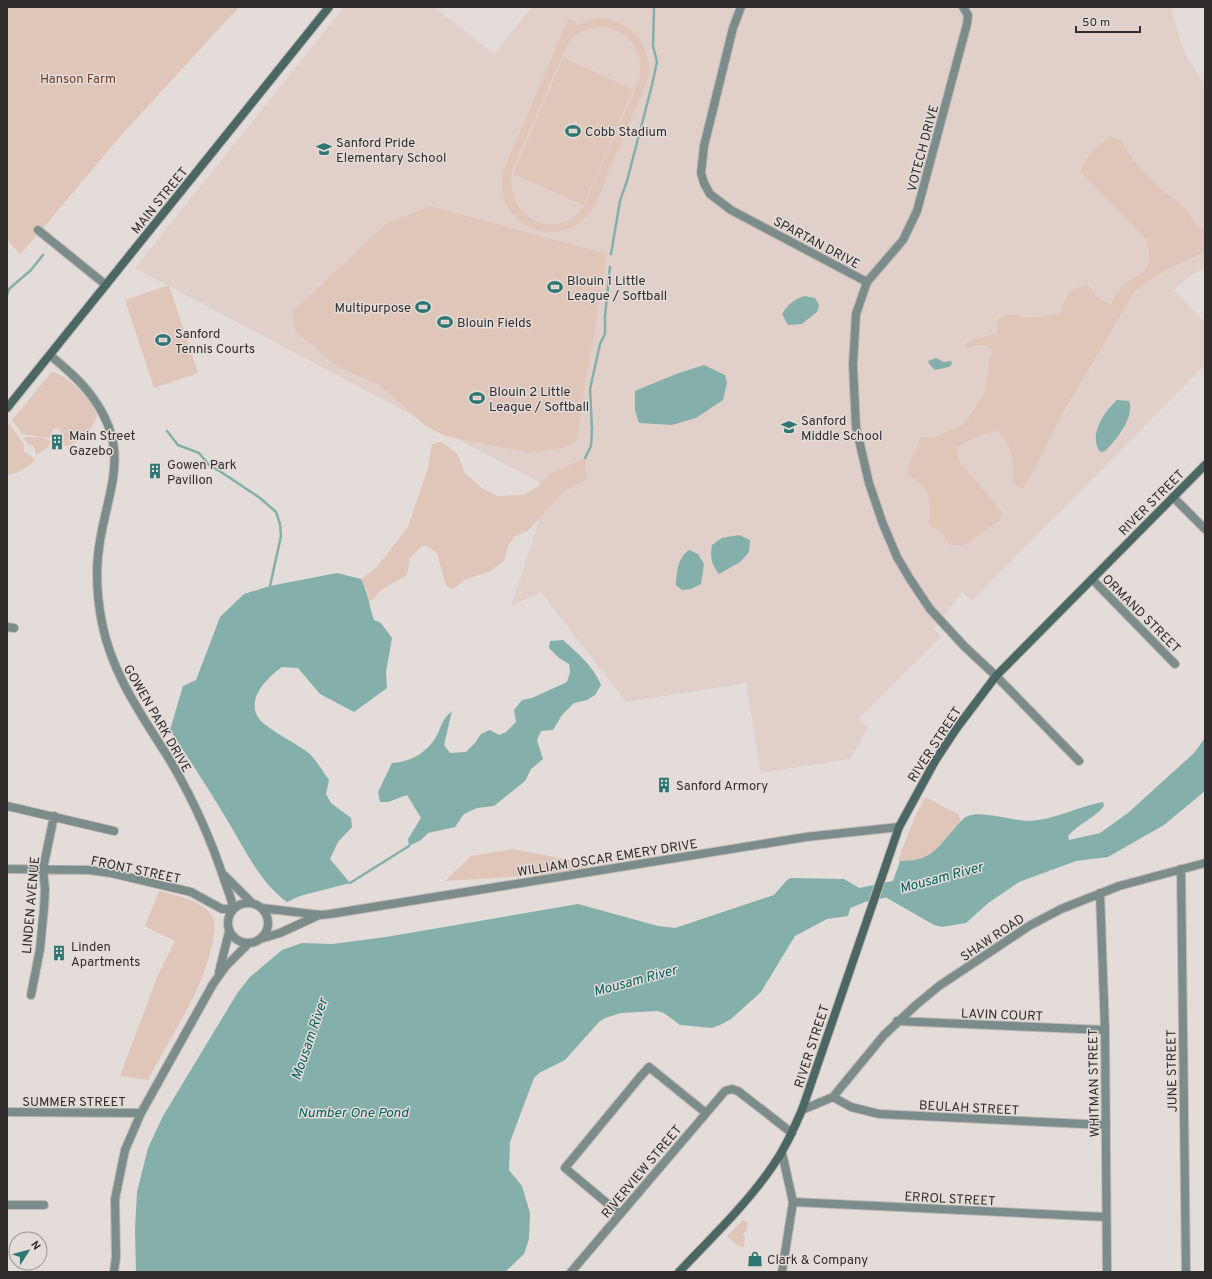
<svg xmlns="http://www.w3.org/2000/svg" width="1212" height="1279" font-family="Overpass,sans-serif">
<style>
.built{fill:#e0d0c9}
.green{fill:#e0c5b9;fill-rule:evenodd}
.water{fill:#84afaa}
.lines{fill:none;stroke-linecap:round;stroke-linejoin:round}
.stream{stroke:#84afaa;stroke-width:2.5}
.river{stroke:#84afaa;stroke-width:15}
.street-casing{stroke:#c0b9b6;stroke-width:10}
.secondary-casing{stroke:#c0b9b6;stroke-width:10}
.street{stroke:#7b8c8a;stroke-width:8}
.secondary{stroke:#4b6663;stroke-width:8}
.labels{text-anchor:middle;stroke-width:3;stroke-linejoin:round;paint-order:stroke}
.park-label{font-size:13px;fill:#71402a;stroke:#e4dcd9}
.poi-label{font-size:13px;fill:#302d2c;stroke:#e4dcd9;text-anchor:start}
.street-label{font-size:13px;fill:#302d2c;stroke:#e4dcd9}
.water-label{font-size:14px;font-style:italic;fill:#06615c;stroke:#e4dcd9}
</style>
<rect width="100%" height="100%" fill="#e4dcd9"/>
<path class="built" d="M 344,7 L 434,7 L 494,54 L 532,7 L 1171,7 L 1181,42 L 1187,58 L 1205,85 L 1205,268 L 1188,277 L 1174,290 L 1205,323 L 1205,365 L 972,601 L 962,592 L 934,629 L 941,637 L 859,718 L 868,728 L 850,759 L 761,773 L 746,683 L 626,702 L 541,592 L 511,606 L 550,488 L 135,268 Z"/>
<path class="green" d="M 7,7 L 239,7 L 125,131 L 20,255 L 7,239 Z
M 600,18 C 633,20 655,49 647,82 C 635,111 622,139 610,168 C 604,182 599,200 590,212 C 574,235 541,238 520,221 C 504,208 500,192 503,172 L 568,19 L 576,22 L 575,26 L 588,20 ZM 604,27 C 630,31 646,54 639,80 L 583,207 C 556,245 501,216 513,168 L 567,45 C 576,32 588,26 604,27 Z
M 563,58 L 633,89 L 583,205 L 513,174 Z
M 1111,137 L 1121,140 C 1130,160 1149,178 1165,192 C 1171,197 1179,202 1185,208 C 1194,218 1191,224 1205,230 L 1205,252 L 1165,270 L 1135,291 L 1062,414 L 1034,470 L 1023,488 L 1017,486 L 1013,480 C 1015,461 1011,446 999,431 C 985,432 968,440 957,448 L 958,460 L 1003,513 L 1000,520 L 963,546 L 950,545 L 941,531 L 929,525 C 932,499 930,486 906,475 C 908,461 918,451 920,437 L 934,438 L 965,423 L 985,392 L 989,368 L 988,361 L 993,352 L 989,346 L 976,345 L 966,349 L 965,345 L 969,341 C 979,340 987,334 997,334 C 996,306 1009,316 1028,317 C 1038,318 1049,315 1060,314 C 1067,297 1067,288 1088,285 L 1096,296 L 1111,305 C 1113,301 1115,295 1118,291 C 1135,269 1158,279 1146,239 L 1081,172 C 1083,158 1099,144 1111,137 Z
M 430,206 L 607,254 L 576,442 L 561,448 L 530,453 L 445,436 L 426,426 L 378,384 L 338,367 L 296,332 L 292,312 L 386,224 Z
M 169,285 L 198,373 L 154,388 L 125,300 Z
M 52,372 C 72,378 88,397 97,415 C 93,429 80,444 65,446 C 60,440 63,432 58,428 L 53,429 L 51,438 L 22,434 L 12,420 Z
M 9,423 L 24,445 L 24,452 L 31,456 L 35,461 L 19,472 L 7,475 L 7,426 Z
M 23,437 L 40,437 L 49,440 L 50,442 L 48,447 L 36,455 L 34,446 L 28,444 Z
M 441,442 L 457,453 L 465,473 L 482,488 L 498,496 L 524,495 L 538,486 L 551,473 L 585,458 L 587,479 L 563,492 L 529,530 L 514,537 L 508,546 L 504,561 L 489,572 L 466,579 L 453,589 L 446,586 L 437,553 L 427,546 L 422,546 L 410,558 L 407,575 C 399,581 391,583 384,588 C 377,592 378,598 368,602 L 367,589 L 361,579 L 376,568 L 408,527 L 428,468 L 432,444 Z
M 925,797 L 958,814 L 961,820 C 951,833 940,850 926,858 C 918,862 908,861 900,861 L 898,860 L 914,819 Z
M 513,849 L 580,862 L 588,872 L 445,881 L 471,856 Z
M 159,891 C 178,896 203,900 213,918 C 216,922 214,928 214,933 C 207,987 172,1032 148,1080 L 120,1076 L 158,975 L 175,941 L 145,926 Z
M 743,1220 L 748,1222 L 746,1232 L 744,1232 L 743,1236 L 745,1237 L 744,1247 L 738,1246 L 727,1236 Z"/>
<path class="water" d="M 805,296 L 815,298 L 819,305 L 817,312 L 802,324 L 788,325 L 782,314 C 788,304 794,299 805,296 Z
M 936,358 L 944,362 L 951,361 L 952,364 L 949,367 L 935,370 L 929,364 L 928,361 Z
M 704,365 L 725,375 L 727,383 L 723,400 L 696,418 L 672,425 L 639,423 L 635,410 L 635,391 L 676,374 Z
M 1117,400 L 1129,401 C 1135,417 1116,440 1105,451 L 1100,452 C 1088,435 1104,412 1117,400 Z
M 739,535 L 750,540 L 749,552 L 740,562 L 719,574 C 711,564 710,557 712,545 L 722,538 Z
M 689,550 L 698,554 L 704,564 L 701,584 L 691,589 L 682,590 L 676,585 C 677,571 677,559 689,550 Z
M 337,573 L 361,579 C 368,592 369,606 374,620 L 381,623 L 392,638 L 386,672 L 387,688 L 354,712 L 320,694 L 298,668 L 282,667 C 267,678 244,700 260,720 C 268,729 295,743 306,751 C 315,757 322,771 329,780 L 326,794 L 331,803 L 351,818 L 352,827 L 338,842 L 330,859 L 350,883 L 300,896 L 287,902 C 258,881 244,847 226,818 C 208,788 189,759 170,730 L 183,686 L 196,680 L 220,617 L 244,594 L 270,586 Z
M 563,640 C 578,654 592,664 601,685 L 595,695 L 587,700 L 574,703 L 562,715 L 553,730 L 541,731 L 537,740 L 543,759 L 531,769 L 525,781 L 494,806 L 477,808 L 464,814 L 455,827 L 428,833 L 421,840 L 409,846 L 408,839 L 421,818 L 407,795 L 388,802 L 380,802 L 378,792 L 392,763 C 411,762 426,753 436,737 C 443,725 439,723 452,711 L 444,745 L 450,753 L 466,752 L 475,743 L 481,734 L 490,730 L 499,735 L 506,732 L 516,722 L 514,710 L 522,700 L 532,698 L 567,682 L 570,672 L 569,664 L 559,658 L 549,648 L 550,641 Z
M 1205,738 L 1205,791 L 1164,825 L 1108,857 L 1076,861 L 1019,882 L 987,904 L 966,923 L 942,927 L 934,925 L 887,898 L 900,861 C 932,861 935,850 955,828 C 959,823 963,818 968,816 C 981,810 1013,821 1029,821 C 1055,820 1079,806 1103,802 L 1104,806 C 1094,819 1079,823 1068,836 L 1069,840 L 1100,833 L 1128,813 L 1194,753 Z
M 791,878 L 844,879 L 861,889 L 862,895 L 859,904 L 851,906 L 848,916 L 827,919 L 795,936 L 761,992 L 731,1019 L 722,1024 L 712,1028 L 680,1025 L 664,1013 L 657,1011 L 621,1013 L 605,1018 L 599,1022 L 565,1060 L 539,1073 L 534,1078 L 510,1142 L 509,1170 L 522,1186 L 530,1213 L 529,1239 L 524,1254 L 505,1272 L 136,1272 L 135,1229 L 137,1192 L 148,1148 L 163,1116 L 238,992 L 250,977 L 282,950 L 302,943 L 332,944 L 386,937 L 578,904 L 658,926 L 675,928 L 774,895 L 787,880 Z"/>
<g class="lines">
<path class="stream" d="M 611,254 L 620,201 L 627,181 L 652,85 L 657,62 L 653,46 L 654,7
M 7,295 L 9,289 L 31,270 L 43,255
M 167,431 L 178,445 L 199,453 L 209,465 L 221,472 L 260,498 L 276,512 L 280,524 L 281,536 L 270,586
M 585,458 L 591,446 L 592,429 L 590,389 L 600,344 L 605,334 L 605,316 L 610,267
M 350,883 L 409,846"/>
<path class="river" d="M 843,903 L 862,895 L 909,885"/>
<defs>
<path id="street" d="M 741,7 L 733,28 L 704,146 L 701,173 L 704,183 L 710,194 L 731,210 L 867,282
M 963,7 L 968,15 L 967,24 L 917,211 L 903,240 L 867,282 L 856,314 L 853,365 L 856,427 L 869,483 L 883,524 L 897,557 L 910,579 L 930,609 L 964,646 L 996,676 L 1079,761
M 38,230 L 106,285
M 50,355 C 65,368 81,381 93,398 C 131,451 109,486 100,541 C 95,568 97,597 102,623 C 112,674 141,714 168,757 C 191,795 211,839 225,882 C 228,891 232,899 233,908
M 1173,497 L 1205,529
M 1092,579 L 1175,664
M 7,627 L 14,628
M 7,806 L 114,831
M 7,869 L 89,870 L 111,873 L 191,892 L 222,909 L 232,909
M 1181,869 L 1186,1272
M 225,876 L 251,902
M 1100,893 L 1105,1030 L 1107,1272
M228 923a20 20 0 1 1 40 0a20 20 0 1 1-40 0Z
M 262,908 L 320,915 L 330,914 L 806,837 L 899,827
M 260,939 L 280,933 L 319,915
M 219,972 L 229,932
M 31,995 L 40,949 L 44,908 L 45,889 L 43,869 L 54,816
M 897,1021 L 1105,1030
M 833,1097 L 851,1107 L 879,1114 L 1106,1125
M 802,1110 L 833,1097 L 884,1035 L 916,1005 L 939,986 L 1029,926 L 1061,909 L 1119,886 L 1205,863
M 7,1112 L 141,1113
M 782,1153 L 793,1202 L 782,1272
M 793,1202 L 1106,1217
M 7,1205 L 44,1205
M 620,1214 L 565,1168 L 640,1077 L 649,1067 L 706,1113
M 114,1272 L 116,1257 L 115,1199 L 125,1150 L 141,1113 L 213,984 L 226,966 L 249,943
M 571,1272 L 725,1091 L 732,1089 L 738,1091 L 792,1133"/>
<path id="secondary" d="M 7,408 L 329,7
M 679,1272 C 711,1238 746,1205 772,1167 C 785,1149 793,1130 802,1110 L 899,827 L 935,761 L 956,729 L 996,676 L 1205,465"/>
</defs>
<use href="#street" class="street-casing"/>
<use href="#secondary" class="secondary-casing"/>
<use href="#street" class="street"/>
<use href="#secondary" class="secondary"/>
</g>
<defs>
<symbol id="stadium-bare" viewBox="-9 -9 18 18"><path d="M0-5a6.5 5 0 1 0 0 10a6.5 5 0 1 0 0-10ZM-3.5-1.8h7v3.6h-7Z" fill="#2e7671" stroke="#e4dcd9" stroke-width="2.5" paint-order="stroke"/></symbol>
<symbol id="school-bare" viewBox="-9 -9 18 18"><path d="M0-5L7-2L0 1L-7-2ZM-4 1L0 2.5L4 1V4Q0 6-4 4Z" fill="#2e7671" stroke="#e4dcd9" stroke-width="2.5" paint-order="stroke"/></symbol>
<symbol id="building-bare" viewBox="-9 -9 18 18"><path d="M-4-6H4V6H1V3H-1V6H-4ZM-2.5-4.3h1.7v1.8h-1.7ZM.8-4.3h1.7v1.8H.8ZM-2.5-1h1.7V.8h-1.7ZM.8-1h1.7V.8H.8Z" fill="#2e7671" stroke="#e4dcd9" stroke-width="2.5" paint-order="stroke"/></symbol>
<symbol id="shop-bare" viewBox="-9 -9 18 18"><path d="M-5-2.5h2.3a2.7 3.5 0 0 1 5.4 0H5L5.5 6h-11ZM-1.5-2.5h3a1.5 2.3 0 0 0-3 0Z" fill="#2e7671" stroke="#e4dcd9" stroke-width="2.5" paint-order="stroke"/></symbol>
</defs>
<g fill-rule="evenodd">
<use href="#stadium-bare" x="562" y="120" width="22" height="22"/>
<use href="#school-bare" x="313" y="138" width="22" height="22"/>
<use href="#stadium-bare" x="544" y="276" width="22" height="22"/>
<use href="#stadium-bare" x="412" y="296" width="22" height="22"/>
<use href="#stadium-bare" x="434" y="311" width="22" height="22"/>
<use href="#stadium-bare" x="152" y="329" width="22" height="22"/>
<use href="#stadium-bare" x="466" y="387" width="22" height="22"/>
<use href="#school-bare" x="778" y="416" width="22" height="22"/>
<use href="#building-bare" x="46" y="431" width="22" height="22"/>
<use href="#building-bare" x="144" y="460" width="22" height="22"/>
<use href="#building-bare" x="653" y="774" width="22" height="22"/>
<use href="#building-bare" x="48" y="942" width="22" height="22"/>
<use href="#shop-bare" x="744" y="1248" width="22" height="22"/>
</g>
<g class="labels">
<g class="park-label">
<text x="78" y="83">Hanson Farm</text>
</g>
<g class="poi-label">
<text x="585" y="136">Cobb Stadium</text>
<text x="336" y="147">Sanford Pride<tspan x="336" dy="15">Elementary School</tspan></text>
<text x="567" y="285">Blouin 1 Little<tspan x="567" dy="15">League / Softball</tspan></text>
<text x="411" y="312" text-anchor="end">Multipurpose</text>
<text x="457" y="327">Blouin Fields</text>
<text x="175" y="338">Sanford<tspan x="175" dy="15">Tennis Courts</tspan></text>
<text x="489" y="396">Blouin 2 Little<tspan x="489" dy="15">League / Softball</tspan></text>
<text x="801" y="425">Sanford<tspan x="801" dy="15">Middle School</tspan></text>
<text x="69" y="440">Main Street<tspan x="69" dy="15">Gazebo</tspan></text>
<text x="167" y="469">Gowen Park<tspan x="167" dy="15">Pavilion</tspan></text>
<text x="676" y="790">Sanford Armory</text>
<text x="71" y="951">Linden<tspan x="71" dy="15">Apartments</tspan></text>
<text x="767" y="1264">Clark &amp; Company</text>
</g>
<g class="street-label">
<text transform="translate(922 148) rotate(-75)" y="5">VOTECH DRIVE</text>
<text transform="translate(159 200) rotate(-51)" y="5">MAIN STREET</text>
<text transform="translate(817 242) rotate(28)" y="5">SPARTAN DRIVE</text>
<text transform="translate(1151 502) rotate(-45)" y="5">RIVER STREET</text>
<text transform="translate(1142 613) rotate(45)" y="5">ORMAND STREET</text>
<text transform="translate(158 718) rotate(60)" y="5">GOWEN PARK DRIVE</text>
<text transform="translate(934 744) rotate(-57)" y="5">RIVER STREET</text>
<text transform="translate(607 857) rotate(-9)" y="5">WILLIAM OSCAR EMERY DRIVE</text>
<text transform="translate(136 869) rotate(12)" y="5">FRONT STREET</text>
<text transform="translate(30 905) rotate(-85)" y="5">LINDEN AVENUE</text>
<text transform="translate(992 937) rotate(-34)" y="5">SHAW ROAD</text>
<text transform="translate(1002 1014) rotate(2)" y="5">LAVIN COURT</text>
<text transform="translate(811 1046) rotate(-72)" y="5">RIVER STREET</text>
<text transform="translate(1171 1071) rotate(-91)" y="5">JUNE STREET</text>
<text transform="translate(1093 1083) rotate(-91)" y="5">WHITMAN STREET</text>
<text x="74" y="1106">SUMMER STREET</text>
<text transform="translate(969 1107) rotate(3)" y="5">BEULAH STREET</text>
<text transform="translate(641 1171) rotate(-50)" y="5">RIVERVIEW STREET</text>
<text transform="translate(950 1198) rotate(3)" y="5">ERROL STREET</text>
</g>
<g class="water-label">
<text transform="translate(941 877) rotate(-15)" y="5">Mousam River</text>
<text transform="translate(635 980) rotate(-15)" y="5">Mousam River</text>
<text transform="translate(309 1039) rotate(-71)" y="5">Mousam River</text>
<text x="353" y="1117">Number One Pond</text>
</g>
</g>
<rect width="1212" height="1279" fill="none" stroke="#302d2c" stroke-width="16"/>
<g transform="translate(28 1251) rotate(54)"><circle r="19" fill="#e4dcd9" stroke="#9c9694"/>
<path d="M0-3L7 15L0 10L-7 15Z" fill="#2e7671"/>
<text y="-6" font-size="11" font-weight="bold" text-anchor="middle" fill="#302d2c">N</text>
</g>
<path d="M1076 26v6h64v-6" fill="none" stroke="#302d2c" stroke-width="2"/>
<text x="1082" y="26" font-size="12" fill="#302d2c" stroke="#e4dcd9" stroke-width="3" paint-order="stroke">50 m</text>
</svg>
